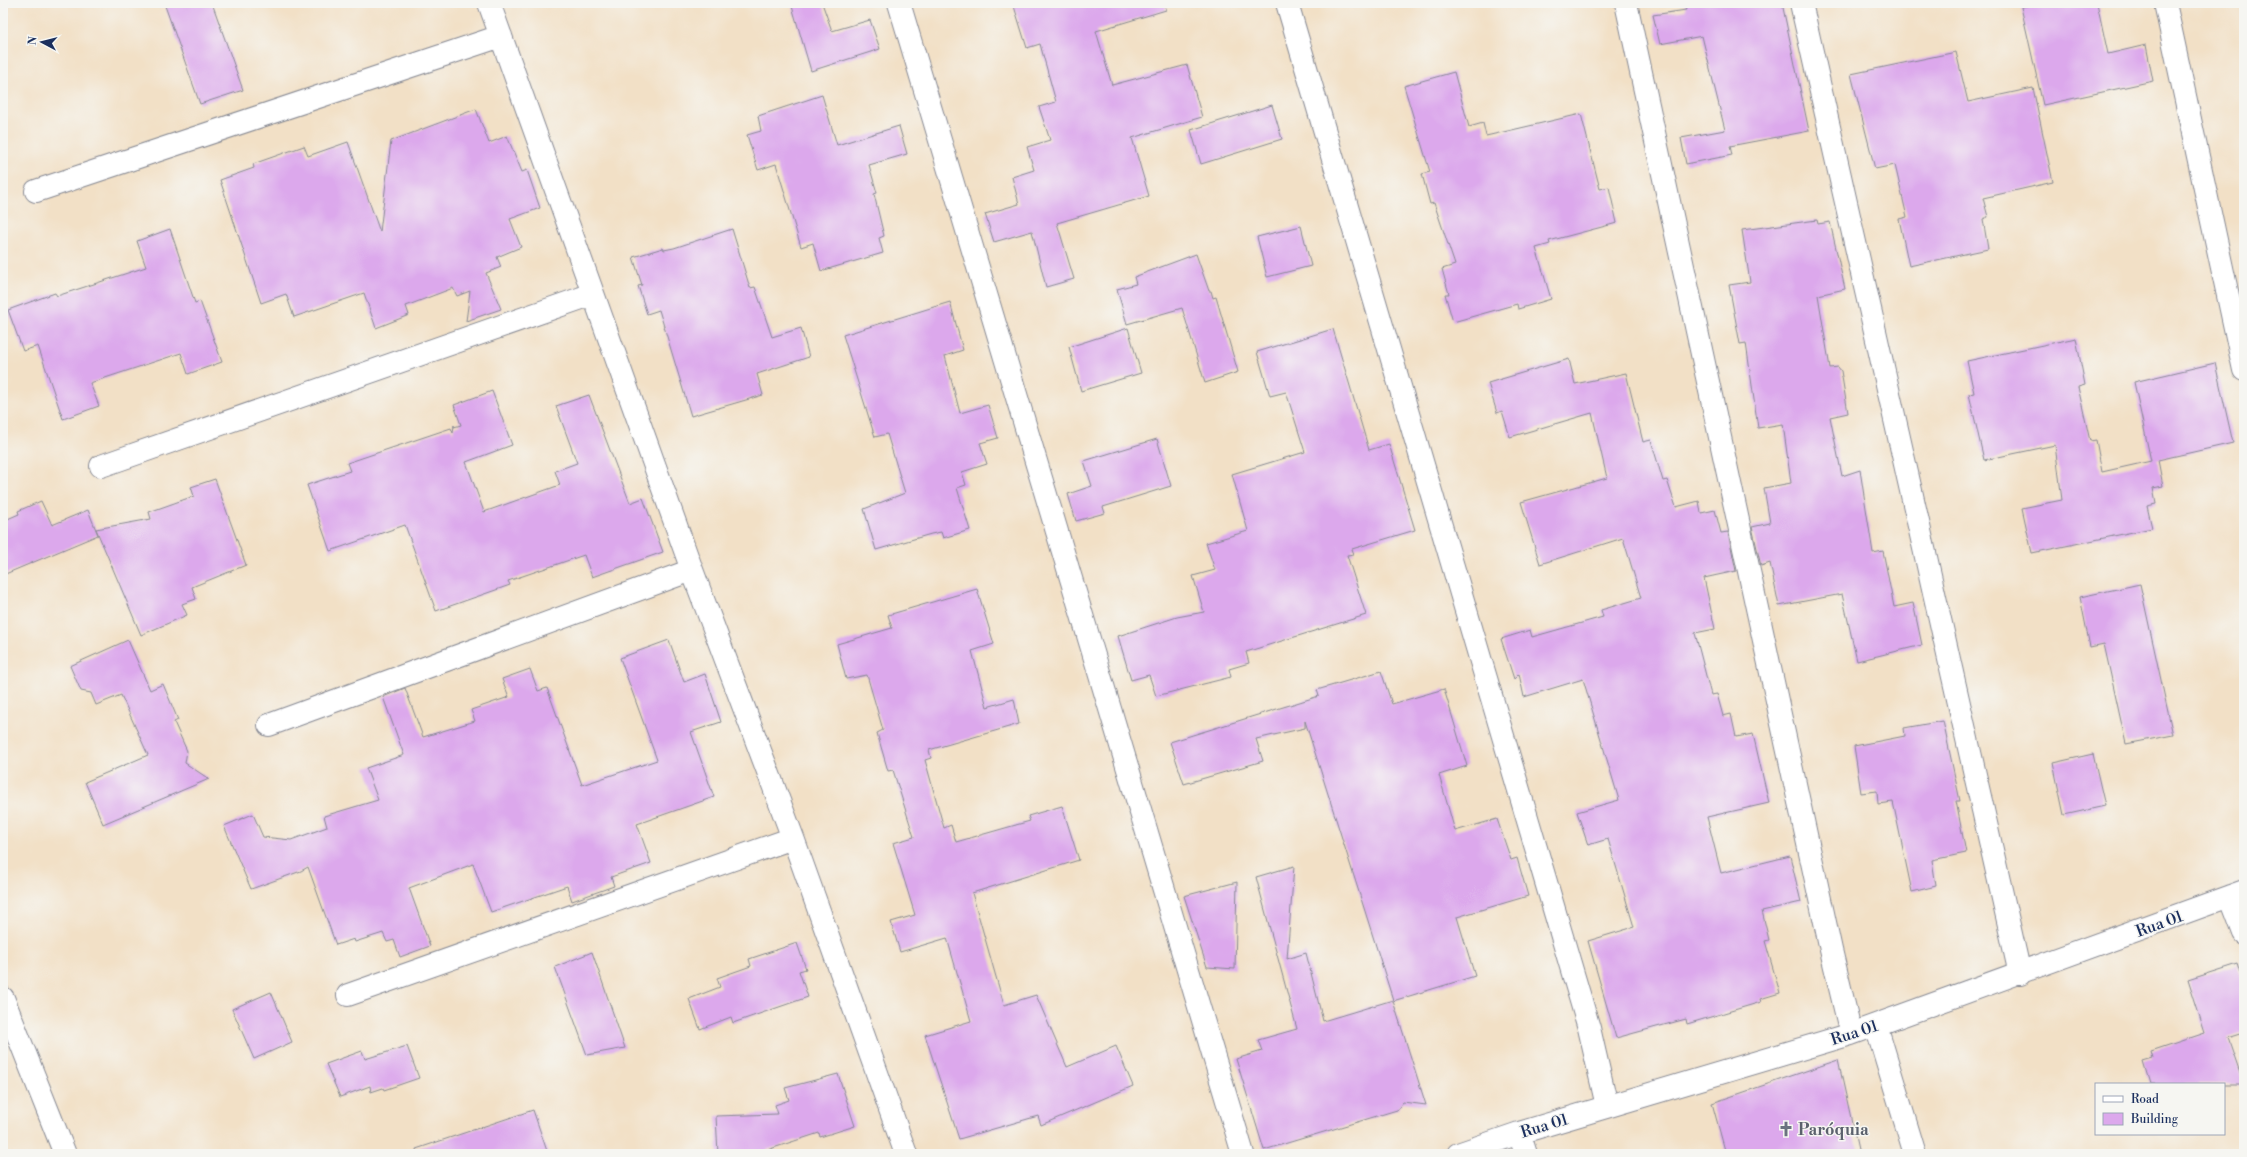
<svg xmlns="http://www.w3.org/2000/svg" width="2247" height="1157" font-family="'Libre Bodoni',serif">
<style>
.building{fill:#dca8ec}
.lines{fill:none;stroke-linecap:round;stroke-linejoin:round}
.minor-casing{stroke:#868892;stroke-width:24}
.minor{stroke:#fff;stroke-width:22}
.labels{text-anchor:middle;stroke-width:3;stroke-linejoin:round;paint-order:stroke}
.street-label{font-size:16px;fill:#1b2f5e;stroke:#f6f6f2}
.worship-label{font-size:16px;font-weight:bold;fill:#5b616d;stroke:#f6f6f2;text-anchor:start}
</style>
<rect width="100%" height="100%" fill="#f6f6f2"/>
<filter id="ink" filterUnits="userSpaceOnUse"><feTurbulence type="fractalNoise" baseFrequency=".025" numOctaves="2"/><feDisplacementMap in="SourceGraphic" scale="8" xChannelSelector="R" yChannelSelector="G"/><feConvolveMatrix kernelMatrix="1 2 1 2 8 2 1 2 1" color-interpolation-filters="sRGB"/></filter>
<filter id="wash" filterUnits="userSpaceOnUse"><feTurbulence type="fractalNoise" baseFrequency=".012" numOctaves="4" result="noise"/><feDisplacementMap in="SourceGraphic" scale="16" xChannelSelector="R" yChannelSelector="G"/><feGaussianBlur stdDeviation="0.9" result="paint"/><feColorMatrix in="noise" values="0 0 0 0 0 0 0 0 0 0 0 0 0 0 0 0 0 1.4 0 .05"/><feComposite in="paint" operator="in"/></filter>
<g filter="url(#wash)">
<rect width="100%" height="100%" fill="#f2e0c6"/>
<g id="blocks">
<path class="building" d="M 164,3 L 212,3 L 243,90 L 200,104 Z
M 791,3 L 822,3 L 832,31 L 870,20 L 880,49 L 811,71 Z
M 1013,3 L 1165,3 L 1166,10 L 1096,31 L 1112,85 L 1187,65 L 1202,117 L 1132,138 L 1149,196 L 1057,223 L 1074,279 L 1046,287 L 1032,231 L 994,242 L 985,214 L 1019,204 L 1012,177 L 1034,170 L 1027,147 L 1050,140 L 1039,107 L 1056,102 L 1040,44 L 1027,48 Z
M 1684,3 L 1782,3 L 1809,131 L 1730,146 L 1732,155 L 1686,164 L 1681,138 L 1725,130 L 1702,36 L 1660,44 L 1653,15 L 1686,10 Z
M 2040,3 L 2097,3 L 2108,54 L 2146,45 L 2153,81 L 2043,105 L 2021,7 Z
M 1956,52 L 1968,102 L 2033,88 L 2053,182 L 1983,198 L 1988,217 L 1983,219 L 1988,249 L 1909,266 L 1899,219 L 1907,217 L 1895,165 L 1875,169 L 1851,74 Z
M 1454,72 L 1469,127 L 1483,123 L 1486,136 L 1581,114 L 1600,189 L 1609,187 L 1617,223 L 1549,241 L 1550,244 L 1536,248 L 1551,299 L 1518,309 L 1517,304 L 1453,322 L 1445,294 L 1449,294 L 1442,269 L 1455,265 L 1434,203 L 1430,204 L 1422,174 L 1430,172 L 1404,86 Z
M 822,95 L 837,145 L 899,126 L 907,154 L 869,165 L 877,193 L 874,194 L 884,236 L 879,238 L 883,253 L 821,271 L 813,243 L 801,247 L 776,164 L 758,170 L 747,135 L 761,131 L 758,116 Z
M 1272,105 L 1282,139 L 1201,164 L 1191,130 Z
M 476,109 L 489,143 L 507,136 L 522,172 L 527,170 L 540,208 L 510,219 L 521,247 L 497,257 L 501,267 L 486,273 L 501,309 L 466,321 L 470,291 L 457,296 L 453,288 L 406,306 L 409,315 L 376,328 L 364,293 L 294,317 L 286,294 L 261,303 L 220,180 L 254,168 L 253,164 L 304,146 L 308,156 L 348,142 L 380,232 L 391,141 Z
M 1817,220 L 1818,224 L 1830,222 L 1845,289 L 1818,295 L 1830,368 L 1838,367 L 1841,371 L 1848,413 L 1830,417 L 1842,476 L 1860,470 L 1873,553 L 1883,551 L 1894,607 L 1913,603 L 1922,645 L 1857,661 L 1842,594 L 1779,606 L 1770,563 L 1761,566 L 1752,527 L 1770,523 L 1764,488 L 1791,483 L 1783,424 L 1758,428 L 1746,343 L 1740,344 L 1729,285 L 1750,282 L 1742,230 Z
M 1301,226 L 1311,266 L 1267,277 L 1257,237 Z
M 170,229 L 195,303 L 200,301 L 222,362 L 188,374 L 181,353 L 90,383 L 99,406 L 63,419 L 38,346 L 23,351 L 8,310 L 55,293 L 57,296 L 146,267 L 137,241 Z
M 732,229 L 750,288 L 755,287 L 772,337 L 801,328 L 809,357 L 757,374 L 763,395 L 691,416 L 659,310 L 647,314 L 638,286 L 642,285 L 633,257 L 663,248 L 664,250 L 674,248 Z
M 1196,254 L 1209,291 L 1211,291 L 1213,298 L 1216,297 L 1238,372 L 1205,383 L 1182,308 L 1127,324 L 1117,289 L 1136,284 L 1134,277 Z
M 950,302 L 963,350 L 945,356 L 960,413 L 988,405 L 998,438 L 980,443 L 987,464 L 962,472 L 966,485 L 957,488 L 970,530 L 943,538 L 941,532 L 931,534 L 876,550 L 864,509 L 905,493 L 887,434 L 875,437 L 843,335 Z
M 1128,328 L 1141,373 L 1081,391 L 1069,347 Z
M 1333,329 L 1369,450 L 1389,444 L 1415,530 L 1352,549 L 1354,554 L 1347,555 L 1366,615 L 1246,652 L 1249,663 L 1229,669 L 1231,677 L 1156,696 L 1149,675 L 1131,680 L 1118,636 L 1177,617 L 1204,612 L 1193,576 L 1215,570 L 1206,543 L 1248,531 L 1232,474 L 1305,452 L 1286,392 L 1270,396 L 1257,352 Z
M 2076,338 L 2085,385 L 2078,387 L 2090,441 L 2096,440 L 2102,472 L 2151,461 L 2134,382 L 2215,363 L 2233,443 L 2158,460 L 2163,486 L 2153,488 L 2156,504 L 2147,506 L 2152,528 L 2032,553 L 2022,508 L 2062,500 L 2055,445 L 1984,460 L 1969,394 L 1974,393 L 1967,361 Z
M 1569,359 L 1575,384 L 1626,373 L 1643,442 L 1651,440 L 1663,481 L 1667,480 L 1676,507 L 1699,501 L 1701,513 L 1715,510 L 1721,533 L 1728,532 L 1736,571 L 1704,578 L 1715,629 L 1695,633 L 1711,695 L 1717,694 L 1723,716 L 1731,714 L 1736,737 L 1753,734 L 1769,803 L 1707,817 L 1721,873 L 1790,856 L 1801,902 L 1762,911 L 1769,940 L 1765,941 L 1780,993 L 1760,999 L 1761,1002 L 1687,1024 L 1686,1019 L 1616,1038 L 1588,941 L 1634,927 L 1608,839 L 1588,845 L 1577,812 L 1619,800 L 1583,679 L 1524,697 L 1519,674 L 1514,679 L 1501,639 L 1530,630 L 1532,637 L 1603,617 L 1601,610 L 1641,598 L 1623,538 L 1540,564 L 1521,502 L 1607,478 L 1592,413 L 1510,437 L 1502,411 L 1497,413 L 1488,383 Z
M 492,391 L 512,445 L 466,462 L 484,512 L 560,485 L 555,471 L 577,463 L 556,406 L 589,395 L 630,503 L 643,498 L 663,552 L 592,577 L 584,555 L 508,581 L 510,585 L 436,611 L 405,525 L 330,551 L 307,485 L 350,471 L 347,463 L 451,428 L 453,433 L 454,425 L 454,427 L 461,425 L 454,405 Z
M 1157,439 L 1171,486 L 1103,507 L 1105,513 L 1076,521 L 1068,494 L 1092,486 L 1084,461 Z
M 215,479 L 246,565 L 192,587 L 196,599 L 182,604 L 187,615 L 141,635 L 96,529 L 151,519 L 149,512 L 194,496 L 191,487 Z
M 41,501 L 52,525 L 88,510 L 98,535 L 3,575 L 3,521 L 19,514 L 18,511 Z
M 2140,584 L 2173,735 L 2126,744 L 2104,644 L 2090,647 L 2080,597 Z
M 977,589 L 994,644 L 972,651 L 987,707 L 1014,699 L 1019,724 L 929,750 L 931,758 L 925,760 L 944,828 L 951,825 L 956,842 L 1030,821 L 1028,816 L 1062,806 L 1079,860 L 972,893 L 1004,1005 L 1036,995 L 1067,1067 L 1116,1046 L 1133,1086 L 1041,1125 L 1038,1116 L 959,1139 L 925,1035 L 971,1021 L 947,938 L 900,952 L 891,922 L 915,915 L 893,843 L 914,837 L 893,770 L 888,771 L 877,733 L 883,730 L 867,675 L 846,679 L 837,644 L 892,628 L 888,615 Z
M 128,640 L 150,690 L 163,684 L 178,720 L 174,722 L 187,751 L 185,763 L 209,779 L 103,824 L 85,782 L 148,755 L 121,695 L 96,705 L 91,693 L 81,691 L 70,666 Z
M 669,640 L 684,682 L 705,674 L 721,722 L 691,732 L 714,797 L 637,824 L 651,863 L 611,877 L 614,886 L 572,901 L 567,886 L 491,912 L 473,864 L 409,888 L 430,946 L 400,957 L 394,940 L 387,942 L 383,933 L 355,942 L 354,939 L 336,945 L 308,867 L 301,871 L 251,889 L 224,826 L 253,814 L 263,837 L 291,840 L 327,827 L 324,816 L 378,800 L 366,768 L 404,755 L 383,697 L 405,688 L 423,737 L 475,721 L 471,710 L 509,697 L 502,679 L 530,669 L 538,691 L 547,688 L 582,785 L 657,760 L 620,658 Z
M 1381,671 L 1392,704 L 1444,689 L 1467,766 L 1439,775 L 1455,831 L 1497,819 L 1511,860 L 1517,858 L 1528,896 L 1457,917 L 1475,976 L 1393,1001 L 1426,1105 L 1403,1102 L 1397,1110 L 1264,1150 L 1236,1059 L 1262,1051 L 1258,1040 L 1297,1029 L 1256,877 L 1294,866 L 1287,959 L 1306,953 L 1323,1021 L 1393,1000 L 1305,721 L 1305,728 L 1256,739 L 1263,761 L 1184,784 L 1170,742 L 1319,696 L 1317,690 Z
M 1943,721 L 1960,801 L 1956,801 L 1966,853 L 1932,860 L 1936,886 L 1912,892 L 1893,802 L 1878,804 L 1877,791 L 1861,793 L 1854,746 L 1905,736 L 1904,728 Z
M 2093,754 L 2105,806 L 2064,815 L 2053,763 Z
M 1237,882 L 1235,969 L 1207,967 L 1184,896 Z
M 797,943 L 806,969 L 799,971 L 808,997 L 733,1023 L 731,1017 L 700,1029 L 689,999 L 720,987 L 717,978 L 751,966 L 749,959 Z
M 592,952 L 625,1048 L 587,1055 L 555,967 Z
M 2238,964 L 2244,983 L 2244,1033 L 2228,1038 L 2244,1084 L 2150,1084 L 2143,1061 L 2153,1058 L 2151,1051 L 2205,1033 L 2188,980 Z
M 271,992 L 292,1042 L 254,1059 L 232,1009 Z
M 407,1046 L 419,1078 L 384,1090 L 383,1088 L 371,1092 L 370,1086 L 340,1097 L 326,1064 L 362,1051 L 365,1059 Z
M 1838,1060 L 1859,1154 L 1726,1154 L 1712,1103 Z
M 838,1074 L 855,1126 L 820,1137 L 819,1133 L 767,1150 L 767,1154 L 718,1154 L 716,1116 L 778,1114 L 775,1105 L 789,1100 L 785,1088 Z
M 533,1110 L 548,1154 L 417,1154 L 416,1149 Z"/>
</g>
</g>
<g filter="url(#ink)">
<use href="#blocks" fill-opacity="0" stroke="#868892" stroke-width="1"/>
<g class="lines">
<defs>
<path id="minor" d="M 489,3 L 692,570 L 793,838 L 906,1154
M 899,3 L 1243,1154
M 1287,3 L 1589,1028 L 1607,1106
M 1626,3 L 1831,950 L 1851,1034
M 1801,3 L 2020,974
M 2165,3 L 2244,370
M 36,191 L 501,36
M 101,466 L 593,294
M 269,725 L 692,570
M 2230,896 L 2244,933
M 348,995 L 793,838
M 3,998 L 65,1154
M 1876,1025 L 1915,1154
M 1519,1133 L 1526,1154
M 1458,1154 L 1519,1133 L 1851,1034 L 2244,891"/>
</defs>
<use href="#minor" class="minor-casing"/>
<use href="#minor" class="minor"/>
</g>
</g>
<defs>
<symbol id="church-bare" viewBox="-9 -9 18 18"><path d="M-1.2-6h2.4v3.5h3.3v2.4h-3.3V6h-2.4V-.1h-3.3v-2.4h3.3Z" fill="#6b7280" stroke="#f6f6f2" stroke-width="2.5" paint-order="stroke"/></symbol>
</defs>
<g fill-rule="evenodd">
<use href="#church-bare" x="1775" y="1118" width="22" height="22"/>
</g>
<g class="labels">
<g class="street-label">
<text transform="translate(2159 923) rotate(-20)" y="6">Rua 01</text>
<text transform="translate(1854 1032) rotate(-18)" y="6">Rua 01</text>
<text transform="translate(1544 1125) rotate(-17)" y="6">Rua 01</text>
</g>
<g class="worship-label">
<text x="1798" y="1135">Paróquia</text>
</g>
</g>
<rect width="2247" height="1157" fill="none" stroke="#f6f6f2" stroke-width="16"/>
<rect x="2095" y="1083" width="130" height="52" fill="#f6f6f2" stroke="#9ea6b7"/>
<rect x="2103" y="1096" width="20" height="6" fill="#ffffff" stroke="#9ea6b7"/>
<text x="2131" y="1103" font-size="12" fill="#1b2f5e">Road</text>
<rect x="2103" y="1113" width="20" height="12" fill="#dca8ec" stroke="#9ea6b7"/>
<text x="2131" y="1123" font-size="12" fill="#1b2f5e">Building</text>
<g transform="translate(42 42) rotate(277)" stroke="#f6f6f2" stroke-width="3" paint-order="stroke">
<path d="M0-3L7 15L0 10L-7 15Z" fill="#1b2f5e"/>
<text y="-6" font-size="11" font-weight="bold" text-anchor="middle" fill="#1b2f5e">N</text>
</g>
</svg>
